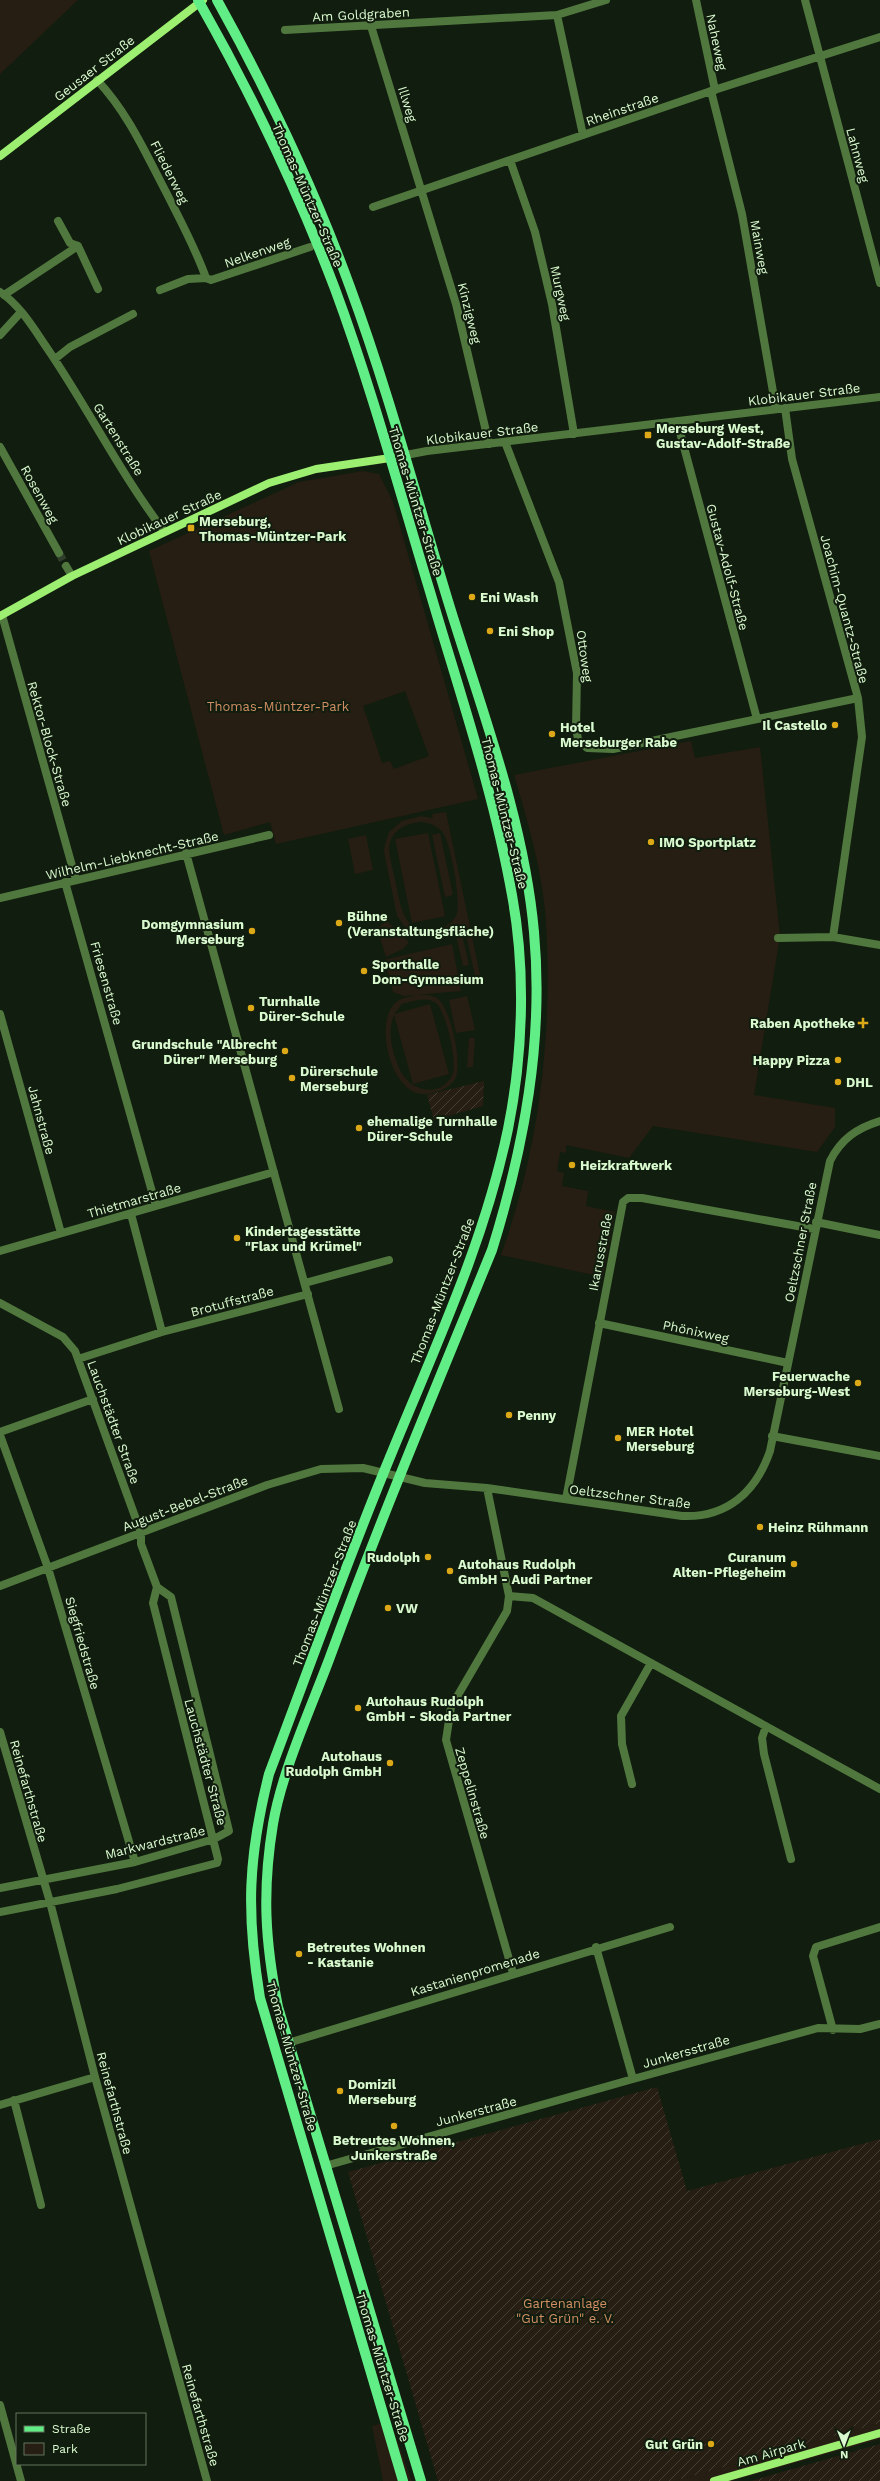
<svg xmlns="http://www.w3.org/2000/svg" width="880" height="2481" font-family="'Work Sans',sans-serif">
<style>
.green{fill:#261e12;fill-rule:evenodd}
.garden{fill:url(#garden-furrows)}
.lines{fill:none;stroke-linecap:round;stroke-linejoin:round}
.street-tunnel{stroke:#2f3e2b;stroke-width:8;stroke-dasharray:8 4;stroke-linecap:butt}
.street{stroke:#50773e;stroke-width:8}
.secondary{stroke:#9cef70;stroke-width:8}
.primary{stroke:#62ee86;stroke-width:10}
.poi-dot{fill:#dca818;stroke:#111d0e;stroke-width:1.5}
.labels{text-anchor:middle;stroke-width:4;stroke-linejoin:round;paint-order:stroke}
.street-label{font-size:13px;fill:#d9facf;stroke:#111d0e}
.poi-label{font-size:13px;font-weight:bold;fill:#d9facf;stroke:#111d0e;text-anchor:start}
.park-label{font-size:13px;fill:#d18d63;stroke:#111d0e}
</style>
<defs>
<pattern id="garden-furrows" width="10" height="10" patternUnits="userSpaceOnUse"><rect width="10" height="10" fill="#261e12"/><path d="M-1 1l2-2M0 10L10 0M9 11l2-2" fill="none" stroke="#454033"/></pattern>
</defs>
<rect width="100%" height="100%" fill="#111d0e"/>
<path class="green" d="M 0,0 L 78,0 L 0,74 Z
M 363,471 L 379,474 L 393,502 L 478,799 L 276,844 L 270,822 L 224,835 L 149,551 L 299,482 ZM 405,691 L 429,756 L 394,769 L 390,761 L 382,763 L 363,706 Z
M 691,741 L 695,758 L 760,747 L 780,936 L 754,1095 L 835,1108 L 835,1127 L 817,1152 L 653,1126 L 629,1158 L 566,1145 L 566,1153 L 560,1152 L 557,1171 L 564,1173 L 562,1186 L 588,1191 L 586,1206 L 615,1212 L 603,1277 L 501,1255 C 539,1150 553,1034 546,922 C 543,873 528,822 514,775 Z
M 446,812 L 480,975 L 475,976 L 465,929 L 461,930 L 469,965 L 463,966 L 455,931 L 420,936 L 405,927 L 397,916 L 384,852 L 385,844 L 389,832 L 402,821 L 421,816 L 433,818 L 432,814 ZM 422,822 C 430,823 438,826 443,833 C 451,844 462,904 456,916 C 451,925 443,928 433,930 C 404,935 401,906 396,885 C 394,873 390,861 389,849 C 390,831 405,823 422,822 Z
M 428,833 L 445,916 L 412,923 L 395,839 Z
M 440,833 L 453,895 L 445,897 L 432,835 Z
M 366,835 L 373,870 L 355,874 L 348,839 Z
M 387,921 L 409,942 L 403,949 L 386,957 L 377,928 Z
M 452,944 L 461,991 L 404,996 L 393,992 L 384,960 Z
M 416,995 C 423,995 431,994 437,998 C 451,1008 464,1067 454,1081 C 448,1089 436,1093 427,1094 C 392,1098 374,1026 394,1004 C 400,998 408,997 416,995 ZM 418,1000 C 424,999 431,999 436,1003 C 446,1011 457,1061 453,1073 C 442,1100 407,1092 398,1065 C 392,1050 387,1031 394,1015 L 413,1084 L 449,1074 L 430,1004 L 394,1014 L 402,1004 Z
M 467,996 L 475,1030 L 456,1033 L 449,1000 Z
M 469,1038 L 475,1038 L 473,1067 L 467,1067 Z
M 390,2421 L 412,2481 L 383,2481 L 372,2426 Z
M 880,2423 L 880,2439 L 731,2481 L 674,2481 Z"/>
<path class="garden" d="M 484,1081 L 483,1106 L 434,1120 L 427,1095 Z
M 657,2087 L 687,2191 L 880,2139 L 880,2423 L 674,2481 L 438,2481 L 348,2172 Z
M 880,2444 L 880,2481 L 751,2481 Z"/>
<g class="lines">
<path class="street-tunnel" d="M 59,553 L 66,566"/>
<path class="street" d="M 696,0 L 715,90
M 805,0 L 880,283
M 557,15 L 583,135
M 371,26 L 456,304 L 489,444
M 285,30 L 557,15 L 606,0
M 97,80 C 128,113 145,152 166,192 C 180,220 195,247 206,278 L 211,280 L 310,247
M 711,91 L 742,214 L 776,409
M 510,160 L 535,232 L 552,304 L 574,434
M 373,207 L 711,91 L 880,37
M 58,221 L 70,243 L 78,246 L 98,289
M 160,290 L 188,279 L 206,278
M 0,292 C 20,305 34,329 47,348 C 88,408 120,473 164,531
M 4,295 L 78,246
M 0,335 L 21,312
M 55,359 L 70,347 L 133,314
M 785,408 L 792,459 L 858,698 L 862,737 L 833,937 L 880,945
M 677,421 L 757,719
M 505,442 L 559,582 L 577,673 L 576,728 L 578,739 L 587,748 L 613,749 L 858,698
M 0,447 L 59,553
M 390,458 L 427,451 L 880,397
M 66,566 L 72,576
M 2,615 L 76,880
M 186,853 L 339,1409
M 65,882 L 156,1206
M 0,898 L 269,835
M 778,938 L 833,937
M 0,1014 L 61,1233
M 131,1214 L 162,1332
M 816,1222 L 880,1235
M 0,1251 L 274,1172
M 305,1283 L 389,1260
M 0,1303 L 63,1337 L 75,1351 L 141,1533 L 141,1544 L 157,1587 L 153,1603 L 218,1859 L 217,1863 L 117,1889 L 0,1912
M 599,1323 L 788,1363
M 78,1359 L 162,1332 L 308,1294
M 0,1432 L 93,1399
M 0,1435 L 48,1568 L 135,1862
M 772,1436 L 880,1456
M 487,1488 L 509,1596 L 507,1611 L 451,1707 L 446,1740 L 513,1973
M 566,1499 L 623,1202 L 628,1198 L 642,1198 L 814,1229
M 0,1586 L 267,1485 L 321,1469 L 363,1468 L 425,1483 L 487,1488 L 682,1516 C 727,1518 756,1492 770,1451 L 830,1161 C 841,1139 857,1128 880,1121
M 509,1596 L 533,1598 L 880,1789
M 766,1726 L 762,1738 L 764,1754 L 791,1859
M 0,1732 L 50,1902 L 95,2077 L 207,2481
M 632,1784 L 622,1744 L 621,1716 L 651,1663
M 0,1888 L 135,1862 L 214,1839 L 229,1831 L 171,1597 L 157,1587
M 596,1947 L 633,2079 L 818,2028 L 860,2029 L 880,2024
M 833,2030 L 813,1956 L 816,1947 L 880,1927
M 288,2043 L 670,1927
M 14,2100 L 41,2205
M 0,2105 L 95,2077
M 325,2166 L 633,2079
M 0,2405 L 21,2481"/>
<path class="secondary" d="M 0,156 L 203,0
M 0,616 L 72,576 L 269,483 L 316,469 L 390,458
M 714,2481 L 880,2433"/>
<path class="primary" d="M 198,0 C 251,93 297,189 335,289 C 372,389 400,493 431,595 C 460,694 494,793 512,895 C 526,970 523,1055 508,1129 C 484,1244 434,1349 390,1457 C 347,1561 309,1668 269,1774 C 248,1857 246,1913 260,1998 L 403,2481
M 217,0 C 268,92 314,188 350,287 C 388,390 416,496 448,601 C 481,709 524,819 534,932 C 544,1041 524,1147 492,1250 C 437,1385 380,1520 330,1657 C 311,1708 282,1771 273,1824 C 262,1891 265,1941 278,2007 L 421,2481"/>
</g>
<g class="poi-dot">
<rect x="644" y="431" width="8" height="8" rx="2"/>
<rect x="187" y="524" width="8" height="8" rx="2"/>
<circle cx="472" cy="597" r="4"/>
<circle cx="490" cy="631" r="4"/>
<circle cx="835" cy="725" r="4"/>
<circle cx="552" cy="734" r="4"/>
<circle cx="651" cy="842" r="4"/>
<circle cx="339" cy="923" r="4"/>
<circle cx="252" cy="931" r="4"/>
<circle cx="364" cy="971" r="4"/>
<circle cx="251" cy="1008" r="4"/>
<path d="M861 1017h4v4h4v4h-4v4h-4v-4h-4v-4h4z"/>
<circle cx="285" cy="1051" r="4"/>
<circle cx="838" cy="1060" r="4"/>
<circle cx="292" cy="1078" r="4"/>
<circle cx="838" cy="1082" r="4"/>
<circle cx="359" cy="1128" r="4"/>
<circle cx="572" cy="1165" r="4"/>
<circle cx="237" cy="1238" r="4"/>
<circle cx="858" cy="1383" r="4"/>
<circle cx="509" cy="1415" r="4"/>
<circle cx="618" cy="1438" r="4"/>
<circle cx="760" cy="1527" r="4"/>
<circle cx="428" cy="1557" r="4"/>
<circle cx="794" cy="1564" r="4"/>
<circle cx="450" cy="1571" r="4"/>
<circle cx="388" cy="1608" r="4"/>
<circle cx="358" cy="1708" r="4"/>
<circle cx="390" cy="1763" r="4"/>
<circle cx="299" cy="1954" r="4"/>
<circle cx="340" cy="2091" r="4"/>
<circle cx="394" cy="2126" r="4"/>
<circle cx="711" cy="2444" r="4"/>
</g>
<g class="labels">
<g class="street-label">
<text transform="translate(361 14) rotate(-3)" y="5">Am Goldgraben</text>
<text transform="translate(717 42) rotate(78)" y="5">Naheweg</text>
<text transform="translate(94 68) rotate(-38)" y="5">Geusaer Straße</text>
<text transform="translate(408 104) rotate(73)" y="5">Illweg</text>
<text transform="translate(622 109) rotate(-19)" y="5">Rheinstraße</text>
<text transform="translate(858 155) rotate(75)" y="5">Lahnweg</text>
<text transform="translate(170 172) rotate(63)" y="5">Fliederweg</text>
<text transform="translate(308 195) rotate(66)" y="5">Thomas-Müntzer-Straße</text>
<text transform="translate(760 247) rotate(80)" y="5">Mainweg</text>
<text transform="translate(257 252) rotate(-19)" y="5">Nelkenweg</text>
<text transform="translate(561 293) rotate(78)" y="5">Murgweg</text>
<text transform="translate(470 313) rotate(76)" y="5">Kinzigweg</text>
<text transform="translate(804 394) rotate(-7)" y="5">Klobikauer Straße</text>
<text transform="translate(482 433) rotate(-7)" y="5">Klobikauer Straße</text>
<text transform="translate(119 439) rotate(58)" y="5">Gartenstraße</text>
<text transform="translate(40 494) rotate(61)" y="5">Rosenweg</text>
<text transform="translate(416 501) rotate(73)" y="5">Thomas-Müntzer-Straße</text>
<text transform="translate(169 517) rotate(-25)" y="5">Klobikauer Straße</text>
<text transform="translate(728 567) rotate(75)" y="5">Gustav-Adolf-Straße</text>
<text transform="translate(845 609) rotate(75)" y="5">Joachim-Quantz-Straße</text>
<text transform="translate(585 656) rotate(82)" y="5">Ottoweg</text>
<text transform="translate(50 744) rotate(74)" y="5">Rektor-Block-Straße</text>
<text transform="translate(505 813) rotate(76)" y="5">Thomas-Müntzer-Straße</text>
<text transform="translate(132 855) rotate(-13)" y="5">Wilhelm-Liebknecht-Straße</text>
<text transform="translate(107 983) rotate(74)" y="5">Friesenstraße</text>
<text transform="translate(42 1120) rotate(75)" y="5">Jahnstraße</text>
<text transform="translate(134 1200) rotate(-16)" y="5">Thietmarstraße</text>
<text transform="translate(800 1242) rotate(-79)" y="5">Oeltzschner Straße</text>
<text transform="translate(600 1252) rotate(-79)" y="5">Ikarusstraße</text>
<text transform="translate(442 1291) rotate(-69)" y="5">Thomas-Müntzer-Straße</text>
<text transform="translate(232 1301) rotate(-15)" y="5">Brotuffstraße</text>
<text transform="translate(696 1331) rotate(12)" y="5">Phönixweg</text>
<text transform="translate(114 1422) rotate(70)" y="5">Lauchstädter Straße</text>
<text transform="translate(630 1496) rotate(7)" y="5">Oeltzschner Straße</text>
<text transform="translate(185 1503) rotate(-21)" y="5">August-Bebel-Straße</text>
<text transform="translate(324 1593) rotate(-69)" y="5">Thomas-Müntzer-Straße</text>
<text transform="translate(83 1643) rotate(74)" y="5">Siegfriedstraße</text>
<text transform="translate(206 1762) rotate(75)" y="5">Lauchstädter Straße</text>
<text transform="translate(29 1791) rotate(74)" y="5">Reinefarthstraße</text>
<text transform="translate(473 1793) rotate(74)" y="5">Zeppelinstraße</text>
<text transform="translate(155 1842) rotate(-14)" y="5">Markwardstraße</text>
<text transform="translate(475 1972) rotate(-17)" y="5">Kastanienpromenade</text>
<text transform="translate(686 2051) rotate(-16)" y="5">Junkersstraße</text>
<text transform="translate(292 2056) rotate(74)" y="5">Thomas-Müntzer-Straße</text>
<text transform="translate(115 2103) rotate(75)" y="5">Reinefarthstraße</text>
<text transform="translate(476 2111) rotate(-15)" y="5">Junkerstraße</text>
<text transform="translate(383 2367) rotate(73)" y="5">Thomas-Müntzer-Straße</text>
<text transform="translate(201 2415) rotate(74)" y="5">Reinefarthstraße</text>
<text transform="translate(771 2452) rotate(-16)" y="5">Am Airpark</text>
</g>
<g class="poi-label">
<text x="656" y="433">Merseburg West,<tspan x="656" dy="15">Gustav-Adolf-Straße</tspan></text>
<text x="199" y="526">Merseburg,<tspan x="199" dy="15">Thomas-Müntzer-Park</tspan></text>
<text x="480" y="602">Eni Wash</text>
<text x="498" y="636">Eni Shop</text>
<text x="827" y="730" text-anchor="end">Il Castello</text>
<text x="560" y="732">Hotel<tspan x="560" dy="15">Merseburger Rabe</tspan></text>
<text x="659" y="847">IMO Sportplatz</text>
<text x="347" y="921">Bühne<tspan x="347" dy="15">(Veranstaltungsfläche)</tspan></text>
<text x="244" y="929" text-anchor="end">Domgymnasium<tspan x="244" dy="15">Merseburg</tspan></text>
<text x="372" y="969">Sporthalle<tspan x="372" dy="15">Dom-Gymnasium</tspan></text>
<text x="259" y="1006">Turnhalle<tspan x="259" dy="15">Dürer-Schule</tspan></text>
<text x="855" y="1028" text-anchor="end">Raben Apotheke</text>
<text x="277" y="1049" text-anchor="end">Grundschule "Albrecht<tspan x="277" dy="15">Dürer" Merseburg</tspan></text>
<text x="830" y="1065" text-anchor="end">Happy Pizza</text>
<text x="300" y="1076">Dürerschule<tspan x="300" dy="15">Merseburg</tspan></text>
<text x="846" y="1087">DHL</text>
<text x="367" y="1126">ehemalige Turnhalle<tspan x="367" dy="15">Dürer-Schule</tspan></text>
<text x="580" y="1170">Heizkraftwerk</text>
<text x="245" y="1236">Kindertagesstätte<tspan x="245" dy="15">"Flax und Krümel"</tspan></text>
<text x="850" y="1381" text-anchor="end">Feuerwache<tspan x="850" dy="15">Merseburg-West</tspan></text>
<text x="517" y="1420">Penny</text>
<text x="626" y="1436">MER Hotel<tspan x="626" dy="15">Merseburg</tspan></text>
<text x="768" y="1532">Heinz Rühmann</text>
<text x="420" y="1562" text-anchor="end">Rudolph</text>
<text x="786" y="1562" text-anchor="end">Curanum<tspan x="786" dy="15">Alten-Pflegeheim</tspan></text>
<text x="458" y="1569">Autohaus Rudolph<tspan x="458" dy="15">GmbH - Audi Partner</tspan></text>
<text x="396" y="1613">VW</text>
<text x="366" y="1706">Autohaus Rudolph<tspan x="366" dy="15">GmbH - Skoda Partner</tspan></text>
<text x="382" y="1761" text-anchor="end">Autohaus<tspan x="382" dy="15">Rudolph GmbH</tspan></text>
<text x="307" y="1952">Betreutes Wohnen<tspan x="307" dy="15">- Kastanie</tspan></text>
<text x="348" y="2089">Domizil<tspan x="348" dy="15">Merseburg</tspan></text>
<text x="394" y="2145" text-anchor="middle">Betreutes Wohnen,<tspan x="394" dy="15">Junkerstraße</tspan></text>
<text x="703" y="2449" text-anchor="end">Gut Grün</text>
</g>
<g class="park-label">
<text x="278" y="711">Thomas-Müntzer-Park</text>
<text x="565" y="2308">Gartenanlage<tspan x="565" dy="15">"Gut Grün" e. V.</tspan></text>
</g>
</g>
<rect x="16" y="2413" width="130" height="52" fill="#111d0e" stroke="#61755b"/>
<rect x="24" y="2426" width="20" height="6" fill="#62ee86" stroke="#61755b"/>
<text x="52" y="2433" font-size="12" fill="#d9facf">Straße</text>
<rect x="24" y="2443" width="20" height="12" fill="#261e12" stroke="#61755b"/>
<text x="52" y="2453" font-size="12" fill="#d9facf">Park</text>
<g transform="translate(844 2445) rotate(179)" stroke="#111d0e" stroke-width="3" paint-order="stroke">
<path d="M0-3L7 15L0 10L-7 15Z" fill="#d9facf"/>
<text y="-6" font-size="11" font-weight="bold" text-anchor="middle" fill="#d9facf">N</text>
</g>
</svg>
